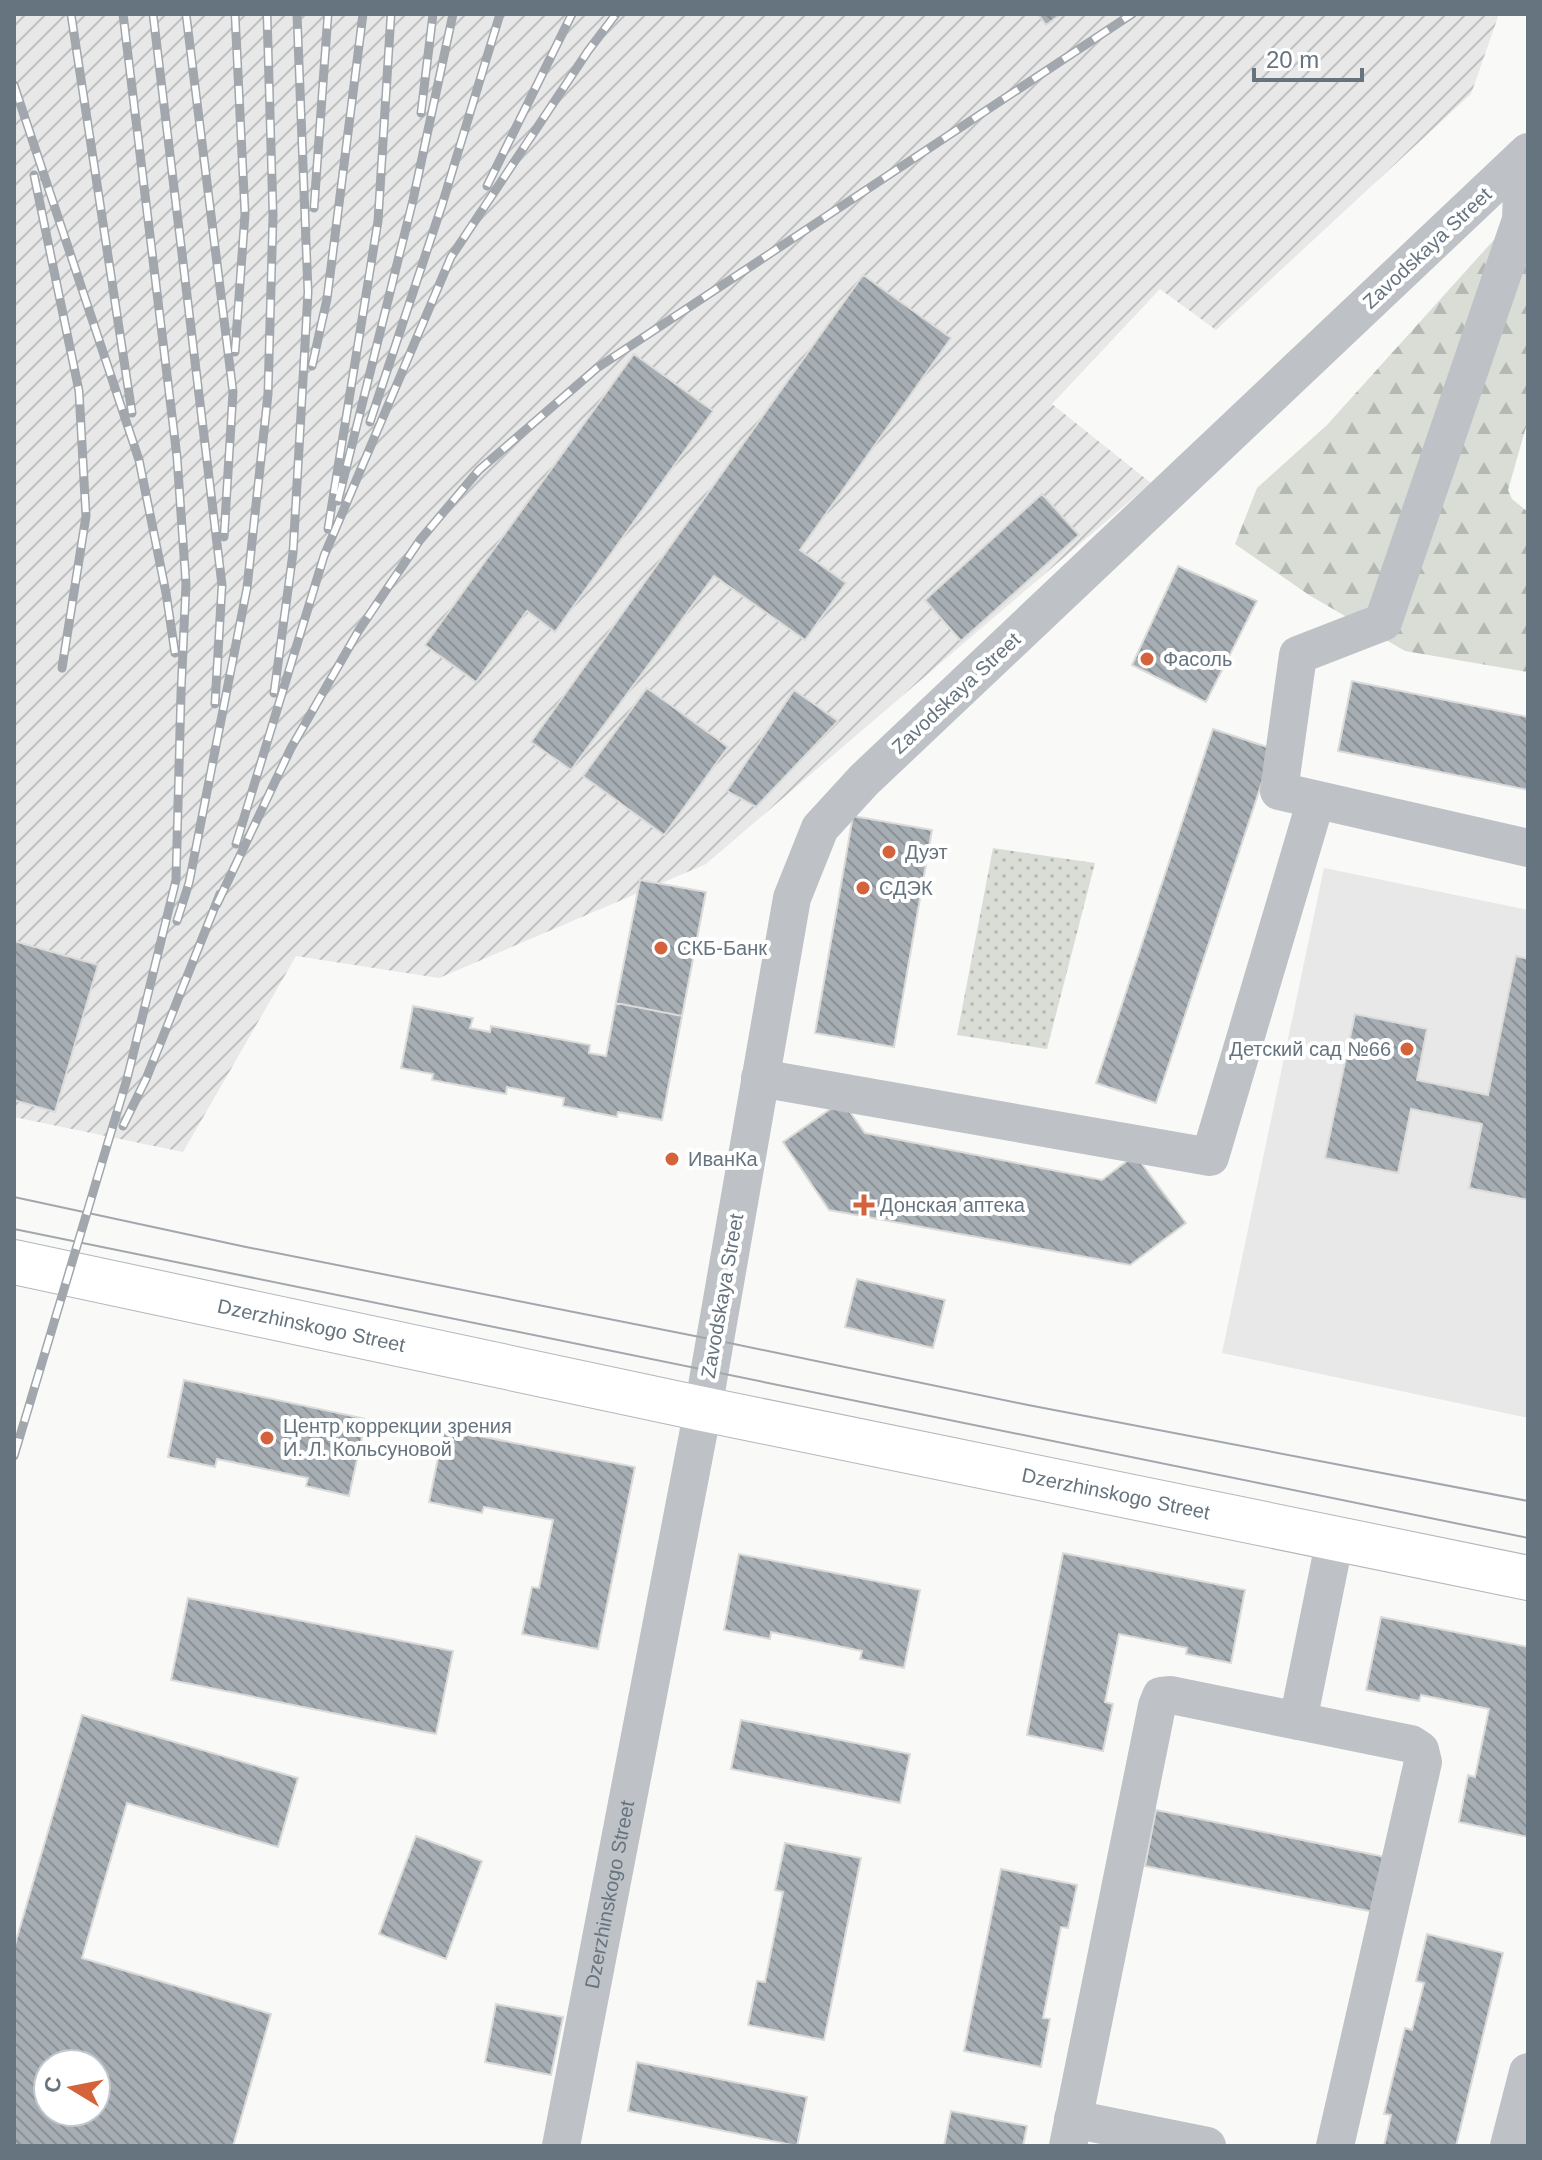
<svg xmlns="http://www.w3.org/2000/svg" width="1542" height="2160" font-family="Helvetica,sans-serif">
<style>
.built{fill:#e7e8e7}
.industrial{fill:url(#industrial-furrows)}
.forest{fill:url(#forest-firs)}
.park{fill:url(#park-dots)}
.building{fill:url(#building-back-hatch);stroke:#dbdbd9;stroke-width:2;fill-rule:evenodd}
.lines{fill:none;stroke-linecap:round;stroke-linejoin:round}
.major-casing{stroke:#b2b7bb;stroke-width:46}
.minor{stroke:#bec2c6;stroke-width:38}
.major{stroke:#fff;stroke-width:44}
.tram{stroke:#a1a7ac;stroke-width:2}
.rail-casing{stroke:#a1a7ac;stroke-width:9}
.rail{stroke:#fff;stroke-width:6;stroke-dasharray:18;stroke-linecap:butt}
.poi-dot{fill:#d4633c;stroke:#fff;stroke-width:3}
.labels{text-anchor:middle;stroke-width:8;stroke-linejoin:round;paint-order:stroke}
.street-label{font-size:20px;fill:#66747f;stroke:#fff}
.poi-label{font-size:20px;fill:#66747f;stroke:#fff;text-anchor:start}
</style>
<defs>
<pattern id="industrial-furrows" width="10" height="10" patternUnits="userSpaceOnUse" patternTransform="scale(2)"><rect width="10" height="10" fill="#e7e8e7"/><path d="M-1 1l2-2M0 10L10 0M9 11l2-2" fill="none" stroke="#bfc1c0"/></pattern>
<pattern id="forest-firs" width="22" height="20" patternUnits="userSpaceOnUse" patternTransform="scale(2)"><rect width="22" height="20" fill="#d9ddd6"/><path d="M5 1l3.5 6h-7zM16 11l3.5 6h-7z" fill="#b4b8b3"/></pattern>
<pattern id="park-dots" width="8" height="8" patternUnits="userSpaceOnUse" patternTransform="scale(2)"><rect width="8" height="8" fill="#d9ddd6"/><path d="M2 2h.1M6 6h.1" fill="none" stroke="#b4b8b3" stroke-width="1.8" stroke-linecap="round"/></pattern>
<pattern id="building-back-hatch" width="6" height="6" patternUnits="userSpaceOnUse" patternTransform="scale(2)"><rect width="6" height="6" fill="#a6aeb3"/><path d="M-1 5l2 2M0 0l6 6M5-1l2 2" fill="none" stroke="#8b9297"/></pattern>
</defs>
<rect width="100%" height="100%" fill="#f9f9f7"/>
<path class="built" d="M 1324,868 L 1528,910 L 1528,1418 L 1222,1353 Z"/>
<path class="industrial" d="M 14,14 L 1499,14 L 1471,94 L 1216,330 L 1160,289 L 1052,404 L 1151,483 L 706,864 L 439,978 L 296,956 L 183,1152 L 14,1117 Z"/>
<path class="forest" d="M 1528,202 L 1528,420 L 1508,490 L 1512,499 L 1528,512 L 1528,672 L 1405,651 L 1309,595 L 1235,544 L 1257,488 L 1327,425 Z"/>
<path class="park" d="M 993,848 L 1095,863 L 1047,1049 L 957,1035 Z"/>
<path class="building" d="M 1038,14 L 1061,14 L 1046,25 Z
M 863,275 L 951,338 L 800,550 L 846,583 L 805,640 L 714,576 L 571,770 L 531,742 Z
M 634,354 L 713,411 L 555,632 L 527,611 L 476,682 L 425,645 Z
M 1042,494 L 1079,535 L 961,641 L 925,600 Z
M 1178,566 L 1257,601 L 1206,702 L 1132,665 Z
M 1352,681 L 1528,717 L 1528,790 L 1338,751 Z
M 647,688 L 728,747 L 664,835 L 583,776 Z
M 794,690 L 838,721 L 756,807 L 727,791 Z
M 1213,729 L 1273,749 L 1156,1103 L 1096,1083 Z
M 853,816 L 932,830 L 894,1047 L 815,1033 Z
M 640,880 L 706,892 L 682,1016 L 616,1003 Z
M 14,941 L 98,965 L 55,1112 L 14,1100 Z
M 1516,956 L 1528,959 L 1528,1200 L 1469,1188 L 1482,1124 L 1411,1109 L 1398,1173 L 1325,1158 L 1355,1014 L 1427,1029 L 1417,1080 L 1488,1095 Z
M 616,1003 L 682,1016 L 662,1120 L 618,1112 L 617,1117 L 563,1106 L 564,1098 L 507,1087 L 506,1094 L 432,1080 L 433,1074 L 401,1068 L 413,1006 L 473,1018 L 470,1028 L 490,1032 L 491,1026 L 590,1045 L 589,1053 L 606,1056 Z
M 842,1101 L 865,1133 L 1102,1180 L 1135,1155 L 1186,1223 L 1130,1265 L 829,1210 L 783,1142 Z
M 857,1279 L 945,1300 L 933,1348 L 845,1327 Z
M 184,1380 L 366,1419 L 349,1496 L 306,1486 L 308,1478 L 217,1459 L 215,1467 L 168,1457 Z
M 444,1429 L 635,1467 L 598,1649 L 522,1634 L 532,1587 L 539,1588 L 553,1520 L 484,1507 L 482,1513 L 429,1502 Z
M 1063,1553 L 1245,1590 L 1231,1663 L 1186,1654 L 1187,1648 L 1119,1634 L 1105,1702 L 1113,1704 L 1103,1751 L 1027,1735 Z
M 739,1554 L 920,1590 L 904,1668 L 860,1659 L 862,1651 L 771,1632 L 770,1639 L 724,1630 Z
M 188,1598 L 453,1651 L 436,1734 L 171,1680 Z
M 1381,1617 L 1528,1647 L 1528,1837 L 1459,1822 L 1468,1775 L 1475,1777 L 1489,1709 L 1421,1695 L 1419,1701 L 1366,1690 Z
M 82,1715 L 298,1778 L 278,1847 L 127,1803 L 82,1958 L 271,2014 L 233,2146 L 14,2146 L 14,1948 ZM 48,2064 L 96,2064 L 96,2112 L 48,2112 Z
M 741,1720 L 910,1754 L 900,1803 L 731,1769 Z
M 1156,1810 L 1390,1858 L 1379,1913 L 1145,1866 Z
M 416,1836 L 482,1861 L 446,1959 L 379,1934 Z
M 785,1843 L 861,1858 L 824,2040 L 748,2025 L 757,1981 L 765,1982 L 783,1892 L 775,1890 Z
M 1001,1869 L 1077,1885 L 1068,1928 L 1061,1927 L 1043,2018 L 1050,2019 L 1041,2067 L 964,2051 Z
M 1427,1934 L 1503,1953 L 1456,2146 L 1384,2146 L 1391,2115 L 1384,2114 L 1405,2028 L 1412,2030 L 1424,1983 L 1416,1981 Z
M 496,2004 L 563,2017 L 551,2075 L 485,2062 Z
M 637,2062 L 807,2097 L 797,2146 L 628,2111 Z
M 951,2111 L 1027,2126 L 1023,2146 L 944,2146 Z"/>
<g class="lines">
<defs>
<g id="major">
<path id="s2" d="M 14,1262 L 703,1409 L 1528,1578"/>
</g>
</defs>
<use href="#major" class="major-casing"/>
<g class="minor">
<path d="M 1523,157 L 1521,220 L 1383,622 L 1298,655 L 1279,791 L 1528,848"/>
<path d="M 760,1078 L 1210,1157 L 1316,800"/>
<path d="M 1298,1721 L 1411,1744 L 1420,1750 L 1423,1762 L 1335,2146"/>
<path d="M 1073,2119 L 1207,2146"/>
<path id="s1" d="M 561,2146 L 703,1409 L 792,898 L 820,828 L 864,780 L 1528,152"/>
<path d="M 1068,2146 L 1157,1706 L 1161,1696 L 1171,1695 L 1298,1721 L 1335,1539"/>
<path d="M 1509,2146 L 1528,2072"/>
</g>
<use href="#major" class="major"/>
<path class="tram" d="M 14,1197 L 246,1247 L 715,1340 L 1028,1405 L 1528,1501
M 14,1229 L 1528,1538"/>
<defs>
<path id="rail" d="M 71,14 L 132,413
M 153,14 L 222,585 L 215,704
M 186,14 L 233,392 L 224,537
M 235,14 L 245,214 L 235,352
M 14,85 L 139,460 L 166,593 L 175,653
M 421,113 L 433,14
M 34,175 L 79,391 L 86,516 L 62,668
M 487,186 L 572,14
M 314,208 L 328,14
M 312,366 L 327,299 L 363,14
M 370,422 L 442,205 L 500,14
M 338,501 L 413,200 L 453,14
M 328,529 L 378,221 L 391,14
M 274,693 L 293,553 L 308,292 L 297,14
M 236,844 L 324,556 L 451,257 L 588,51 L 616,14
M 217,904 L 291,748 L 359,630 L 420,540 L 479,470 L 597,368 L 1132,14
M 177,921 L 189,883 L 247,588 L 268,394 L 273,215 L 267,14
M 123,1126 L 146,1079 L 220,894
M 14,1456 L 127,1079 L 176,880 L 181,693 L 186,584 L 177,457 L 123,14"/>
</defs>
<use href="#rail" class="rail-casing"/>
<use href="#rail" class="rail"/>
</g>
<g class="poi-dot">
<circle cx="1147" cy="659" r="8"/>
<circle cx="889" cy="852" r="8"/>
<circle cx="863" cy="888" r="8"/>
<circle cx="661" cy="948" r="8"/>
<circle cx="1407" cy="1049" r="8"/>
<circle cx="672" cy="1159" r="8"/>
<path d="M860 1193h8v8h8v8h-8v8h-8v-8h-8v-8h8z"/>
<circle cx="267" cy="1438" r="8"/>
</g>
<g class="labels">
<g class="street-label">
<text transform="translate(1427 248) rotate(-43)" y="7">Zavodskaya Street</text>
<text transform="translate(956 693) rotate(-43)" y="7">Zavodskaya Street</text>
<text transform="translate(722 1296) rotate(-80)" y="7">Zavodskaya Street</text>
<text dy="7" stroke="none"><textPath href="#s2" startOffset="304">Dzerzhinskogo Street</textPath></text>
<text dy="7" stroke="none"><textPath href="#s2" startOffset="1126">Dzerzhinskogo Street</textPath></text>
<text dy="7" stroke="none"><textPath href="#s1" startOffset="256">Dzerzhinskogo Street</textPath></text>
</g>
<g class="poi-label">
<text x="1163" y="666">Фасоль</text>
<text x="905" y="859">Дуэт</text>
<text x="879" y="895">СДЭК</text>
<text x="677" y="955">СКБ-Банк</text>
<text x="1391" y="1056" text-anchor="end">Детский сад №66</text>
<text x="688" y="1166">ИванКа</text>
<text x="880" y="1212">Донская аптека</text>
<text x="283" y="1433">Центр коррекции зрения<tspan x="283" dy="23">И. Л. Кольсуновой</tspan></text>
</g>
</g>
<rect width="1542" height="2160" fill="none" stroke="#66747f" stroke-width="32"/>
<g transform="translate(72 2088) rotate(280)"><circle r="38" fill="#ffffff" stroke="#c2c7cc" stroke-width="2"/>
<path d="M0-6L14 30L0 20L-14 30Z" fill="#d4633c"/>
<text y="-12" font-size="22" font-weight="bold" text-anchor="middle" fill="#66747f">С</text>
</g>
<path d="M1254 68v12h108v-12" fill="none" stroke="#66747f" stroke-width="4"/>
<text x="1266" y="68" font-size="24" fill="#66747f" stroke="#ffffff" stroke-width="6" paint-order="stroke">20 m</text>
</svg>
